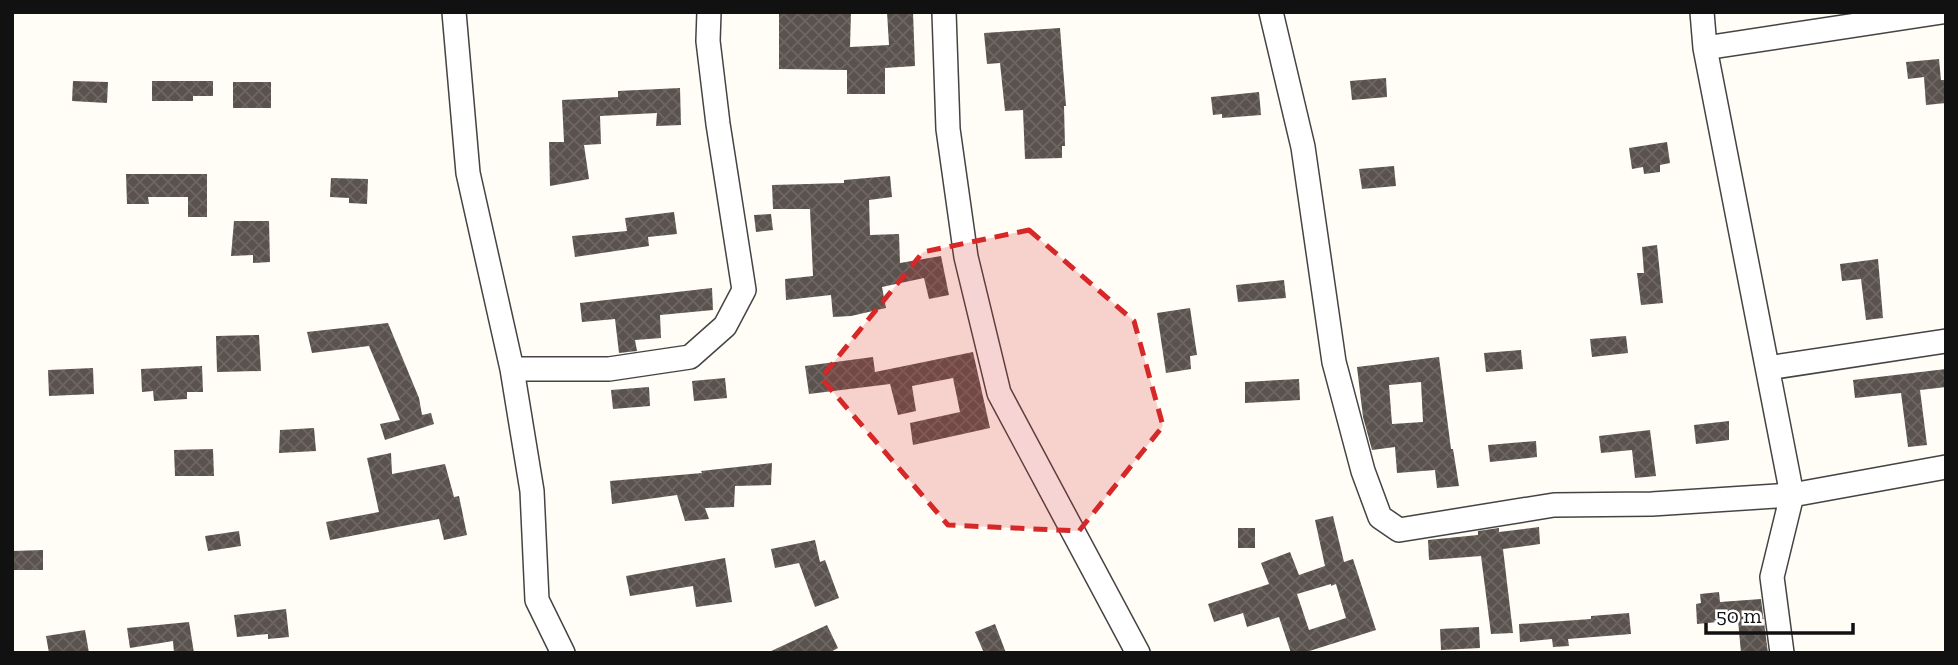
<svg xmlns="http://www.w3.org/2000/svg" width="1958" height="665" font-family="'Zilla Slab',serif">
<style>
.building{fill:url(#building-cross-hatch);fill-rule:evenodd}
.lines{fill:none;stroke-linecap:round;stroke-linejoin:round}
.street-casing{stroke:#444;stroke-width:26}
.street{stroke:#fff;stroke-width:23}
.marked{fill:#d62828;fill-opacity:0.2;stroke:#d62828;stroke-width:5;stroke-dasharray:14 9;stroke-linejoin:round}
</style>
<defs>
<pattern id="building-cross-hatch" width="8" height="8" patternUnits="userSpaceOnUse" patternTransform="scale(1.75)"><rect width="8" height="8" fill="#5a524d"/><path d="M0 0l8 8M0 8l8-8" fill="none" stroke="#6d6662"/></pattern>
</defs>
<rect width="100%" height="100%" fill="#fffdf5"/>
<path class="building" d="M 779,12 L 851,12 L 850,47 L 889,45 L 887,12 L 913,12 L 915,66 L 885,68 L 885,94 L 847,94 L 847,70 L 779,69 Z
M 1060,28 L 1066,106 L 1064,106 L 1065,146 L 1062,146 L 1062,158 L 1025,159 L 1023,110 L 1005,111 L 1000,63 L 987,64 L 984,33 Z
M 1939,59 L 1941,80 L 1944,80 L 1946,103 L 1926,105 L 1924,77 L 1908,79 L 1906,62 Z
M 1386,78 L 1387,97 L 1352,100 L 1350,81 Z
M 73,81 L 108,82 L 107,103 L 72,101 Z
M 152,81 L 213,81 L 213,96 L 193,96 L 193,101 L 152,101 Z
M 233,82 L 271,82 L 271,108 L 233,108 Z
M 680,88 L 681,125 L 656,126 L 657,113 L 600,116 L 601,144 L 584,145 L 589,179 L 550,186 L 549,142 L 564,142 L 562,100 L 618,97 L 618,91 Z
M 1259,92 L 1261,115 L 1222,118 L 1222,114 L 1213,115 L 1211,97 Z
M 1667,142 L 1670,163 L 1660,165 L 1660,172 L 1644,174 L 1643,167 L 1632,169 L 1629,148 Z
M 1394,166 L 1396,186 L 1362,189 L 1359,169 Z
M 126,174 L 207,174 L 207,217 L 188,217 L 188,197 L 148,197 L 149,204 L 127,204 Z
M 890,176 L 892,197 L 869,200 L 870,235 L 899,234 L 900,263 L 941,256 L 949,295 L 929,299 L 924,278 L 882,287 L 886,308 L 851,316 L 833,317 L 831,295 L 786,300 L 785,279 L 813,276 L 810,209 L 773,209 L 772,185 L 844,183 L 844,180 Z
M 331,178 L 368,179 L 367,204 L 349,203 L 349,198 L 330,197 Z
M 674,212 L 677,234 L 648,237 L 649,246 L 575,257 L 572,236 L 627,231 L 625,218 Z
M 771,214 L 773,230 L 756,232 L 754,215 Z
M 234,221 L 269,221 L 270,262 L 253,263 L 253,255 L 231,256 Z
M 1657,245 L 1663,303 L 1641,305 L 1637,273 L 1644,273 L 1642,247 Z
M 1878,259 L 1883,318 L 1866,320 L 1861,279 L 1842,281 L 1840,264 Z
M 1284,280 L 1286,298 L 1238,302 L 1236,285 Z
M 712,288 L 713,310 L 660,315 L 661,338 L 635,340 L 637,351 L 619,353 L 615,319 L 582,322 L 580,303 Z
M 1190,308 L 1197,355 L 1190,356 L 1191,369 L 1166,373 L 1157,313 Z
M 388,323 L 419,398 L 422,415 L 431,413 L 434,424 L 385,440 L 380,424 L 400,420 L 369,346 L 312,353 L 307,332 Z
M 259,335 L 261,371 L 217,372 L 216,336 Z
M 1626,336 L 1628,353 L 1592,357 L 1590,339 Z
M 1521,350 L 1523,369 L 1486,372 L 1484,353 Z
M 973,352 L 990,428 L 913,445 L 910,423 L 960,412 L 953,378 L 912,386 L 916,411 L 898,415 L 890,384 L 809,394 L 805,366 L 873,357 L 875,372 Z
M 1439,357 L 1451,449 L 1453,449 L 1459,486 L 1437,488 L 1435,470 L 1397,473 L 1395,447 L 1372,450 L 1363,417 L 1357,367 ZM 1421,382 L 1423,422 L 1392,424 L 1389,385 Z
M 202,366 L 203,392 L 187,392 L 187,399 L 154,401 L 153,391 L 142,392 L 141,369 Z
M 93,368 L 94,394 L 49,396 L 48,370 Z
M 1946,369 L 1946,387 L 1920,390 L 1927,445 L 1908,447 L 1901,393 L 1855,398 L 1853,380 Z
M 725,378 L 727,398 L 694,401 L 692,381 Z
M 1299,379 L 1300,400 L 1245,403 L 1245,382 Z
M 649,387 L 650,406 L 613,409 L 611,390 Z
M 1729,421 L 1729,440 L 1696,444 L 1694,425 Z
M 314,428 L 316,451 L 279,453 L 280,430 Z
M 1650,430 L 1656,476 L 1635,478 L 1632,450 L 1601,453 L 1599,436 Z
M 1536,441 L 1537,457 L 1490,462 L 1488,445 Z
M 213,449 L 214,476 L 175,476 L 174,450 Z
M 391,453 L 392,474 L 445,464 L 454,497 L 459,496 L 467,535 L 444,540 L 439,519 L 330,540 L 326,522 L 379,512 L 367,458 Z
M 772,463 L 771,485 L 735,486 L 734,507 L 705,508 L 709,519 L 685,521 L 677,495 L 612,504 L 610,481 L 702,473 L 701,471 Z
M 1333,516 L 1344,562 L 1353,559 L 1376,630 L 1303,653 L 1291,653 L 1279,617 L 1247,627 L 1243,613 L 1214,622 L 1208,604 L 1269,584 L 1261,563 L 1290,552 L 1299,575 L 1325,566 L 1315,520 ZM 1331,584 L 1331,586 L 1336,584 L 1346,618 L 1309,630 L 1297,594 Z
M 1539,527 L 1540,544 L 1503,549 L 1513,633 L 1491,634 L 1481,556 L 1429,560 L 1428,540 L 1478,535 L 1478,531 L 1499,528 L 1499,532 Z
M 1238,528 L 1255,528 L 1255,548 L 1238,548 Z
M 239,531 L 241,546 L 208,551 L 205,536 Z
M 815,540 L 820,562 L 825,560 L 839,598 L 815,607 L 799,563 L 775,568 L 771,549 Z
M 43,550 L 43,570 L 12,570 L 12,551 Z
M 725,558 L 732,602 L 696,607 L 693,586 L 630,596 L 626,576 Z
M 1719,592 L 1720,602 L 1761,599 L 1768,653 L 1741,653 L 1738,620 L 1697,624 L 1696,604 L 1701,603 L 1700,594 Z
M 286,609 L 289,637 L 268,639 L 268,634 L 237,637 L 234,615 Z
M 1629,613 L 1631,634 L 1568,639 L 1569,646 L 1553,647 L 1552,639 L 1520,642 L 1519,624 L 1591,619 L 1591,616 Z
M 189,622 L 194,653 L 174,653 L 173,641 L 130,648 L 127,628 Z
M 995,624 L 1006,653 L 984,653 L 975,632 Z
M 827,625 L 838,648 L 829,653 L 767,653 Z
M 1479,627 L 1480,648 L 1441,650 L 1440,629 Z
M 85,630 L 89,653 L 49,653 L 46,636 Z"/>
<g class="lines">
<defs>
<path id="street" d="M 454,12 L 468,173 L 512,369 L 532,491 L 537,600 L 563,653
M 944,12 L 948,129 L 966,257 L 999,393 L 1138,653
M 1271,12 L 1303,147 L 1334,362 L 1363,471 L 1380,517 L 1399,530 L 1554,505 L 1652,504 L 1792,495 L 1946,467
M 1702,12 L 1705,48 L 1792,495 L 1772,577 L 1782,653
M 1705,48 L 1942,12
M 1768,368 L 1946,341
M 512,369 L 609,369 L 690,357 L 725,326 L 744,290 L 718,124 L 708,41 L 709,12"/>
</defs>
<use href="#street" class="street-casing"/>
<use href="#street" class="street"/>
</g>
<path class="marked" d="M 1029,230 L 1134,321 L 1163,426 L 1079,531 L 948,525 L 821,378 L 923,252 Z"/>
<rect width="1958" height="665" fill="none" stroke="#111111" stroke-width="28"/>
<path d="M1706 623v10h147v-10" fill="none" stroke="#111111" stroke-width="3.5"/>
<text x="1716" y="623" font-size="21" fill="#111111" stroke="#ffffff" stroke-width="5" paint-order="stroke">50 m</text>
</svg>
